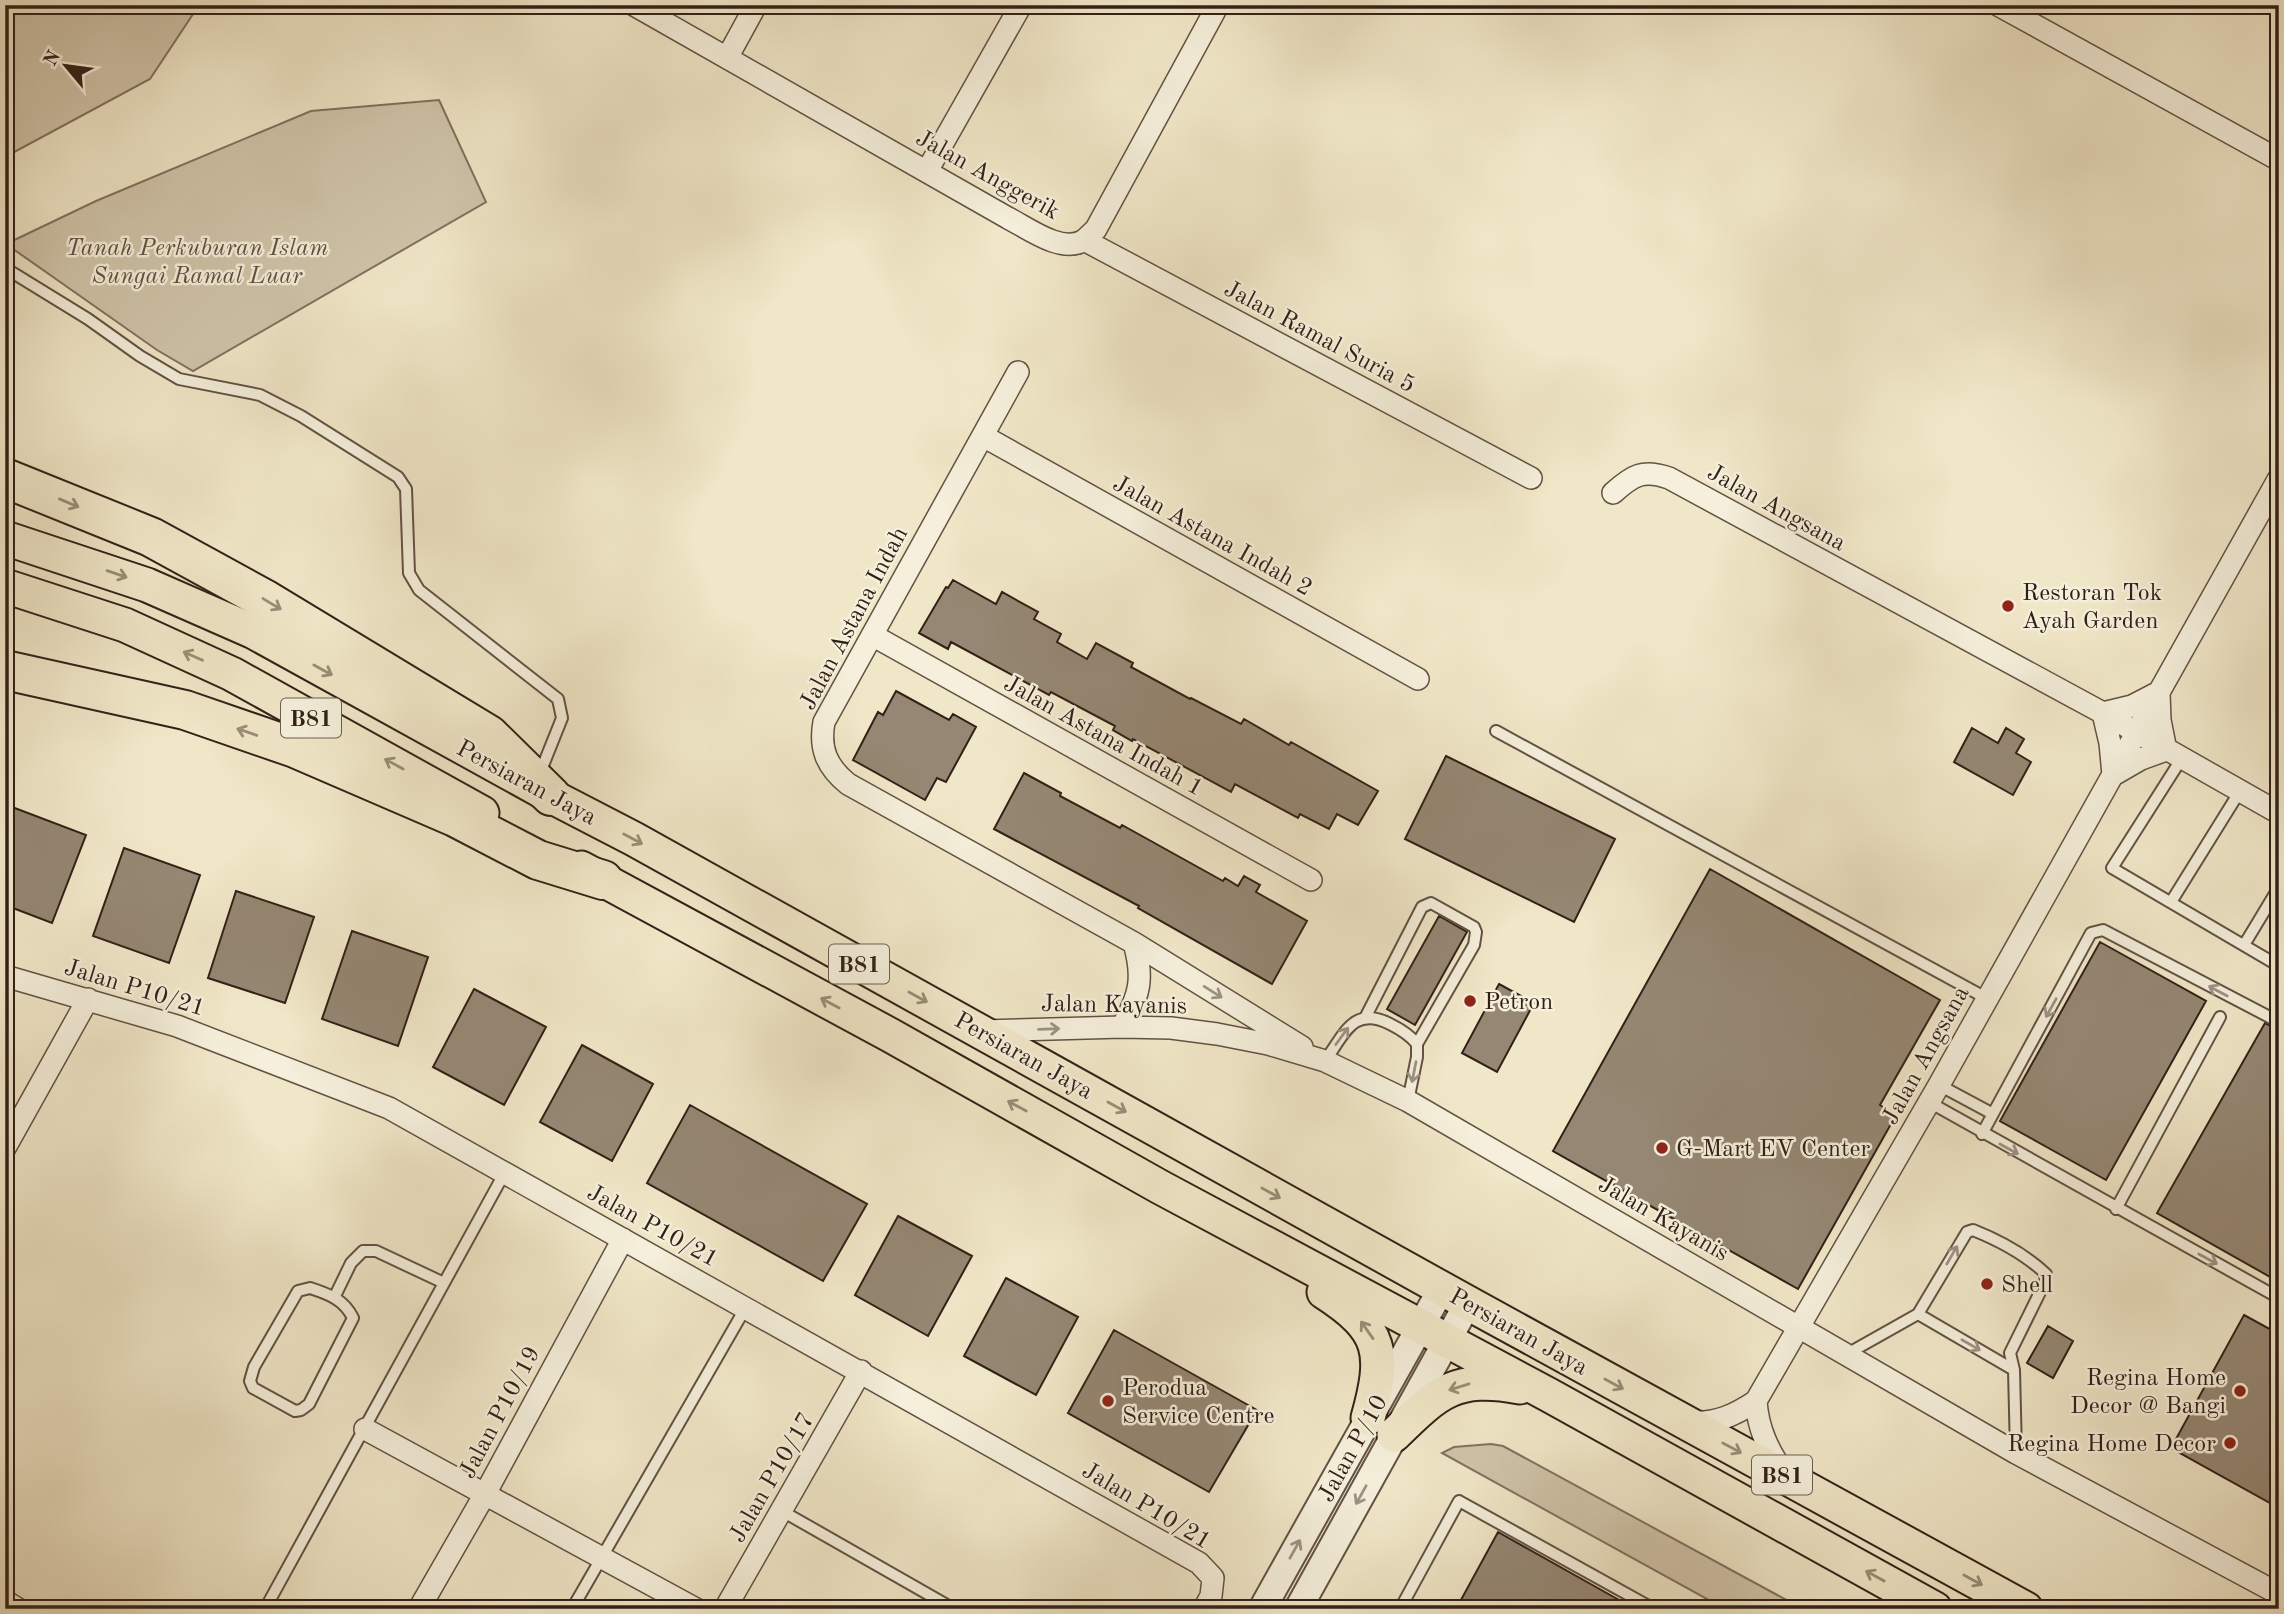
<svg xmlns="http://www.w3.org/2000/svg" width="2284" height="1614" font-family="'Old Standard TT',serif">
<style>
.green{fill:#d0c5aa;stroke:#817260;stroke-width:2}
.building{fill:#958773;stroke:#322017;stroke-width:2}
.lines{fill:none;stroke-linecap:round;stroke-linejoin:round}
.service-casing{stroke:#625243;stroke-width:14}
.minor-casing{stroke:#625243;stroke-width:24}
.tertiary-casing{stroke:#625243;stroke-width:30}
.primary-casing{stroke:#322017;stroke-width:37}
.motorway-casing{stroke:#322017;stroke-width:42}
.service{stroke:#f5efdb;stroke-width:10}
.minor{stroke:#f5efdb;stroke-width:21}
.tertiary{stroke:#f5efdb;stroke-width:26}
.primary{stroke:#f0e7c8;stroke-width:33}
.motorway{stroke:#f0e7c8;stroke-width:38}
.oneway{stroke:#9a8d78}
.oneway2{stroke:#9d9283}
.poi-dot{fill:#8f2418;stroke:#f5efdb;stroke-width:2.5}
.labels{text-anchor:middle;stroke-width:5;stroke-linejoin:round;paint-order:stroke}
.shield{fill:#f5efdb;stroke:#6c5e52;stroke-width:2}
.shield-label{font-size:23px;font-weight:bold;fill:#322017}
.street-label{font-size:24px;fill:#322017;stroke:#f5efdb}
.park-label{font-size:24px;font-style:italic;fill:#615243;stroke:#f5efdb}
.poi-label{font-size:24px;fill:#322017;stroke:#f5efdb;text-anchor:start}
</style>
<rect width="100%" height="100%" fill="#f0e7c8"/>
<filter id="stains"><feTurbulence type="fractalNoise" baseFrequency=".00286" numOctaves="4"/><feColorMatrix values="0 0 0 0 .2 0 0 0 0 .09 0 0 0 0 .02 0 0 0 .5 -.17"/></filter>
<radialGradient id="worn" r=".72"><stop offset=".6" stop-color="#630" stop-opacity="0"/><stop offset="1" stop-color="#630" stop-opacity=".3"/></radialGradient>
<path class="green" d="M 5,5 L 199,5 L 150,79 L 5,157 Z
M 439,100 L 486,202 L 193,371 L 157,350 L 6,244 L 96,201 L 311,111 Z
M 1491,1444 L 1503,1446 L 1803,1609 L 1725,1609 L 1442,1453 L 1454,1447 Z"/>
<path class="building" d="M 953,580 L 996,604 L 1002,592 L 1038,612 L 1034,619 L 1061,634 L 1057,642 L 1087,659 L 1096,643 L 1133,663 L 1131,667 L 1190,699 L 1191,698 L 1241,724 L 1244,719 L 1289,745 L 1291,742 L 1378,791 L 1358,825 L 1337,814 L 1329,829 L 1300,814 L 1298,818 L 1235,784 L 1231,792 L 1133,739 L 1132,741 L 1113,730 L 1115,726 L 1051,692 L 1049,695 L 951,642 L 948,649 L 919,633 L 946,587 L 948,588 Z
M 896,691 L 949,720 L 953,714 L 976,727 L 946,782 L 937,778 L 925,800 L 853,760 L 878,712 L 883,715 Z
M 1972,728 L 1998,743 L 2006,728 L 2024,739 L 2016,753 L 2031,762 L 2013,795 L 1954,762 Z
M 1446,756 L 1615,839 L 1574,922 L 1405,839 Z
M 1024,773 L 1061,793 L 1060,796 L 1120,828 L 1122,825 L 1223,881 L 1225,878 L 1238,886 L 1244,876 L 1260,885 L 1256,892 L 1307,921 L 1272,984 L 1138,908 L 1139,906 L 994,829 Z
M 12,807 L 86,835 L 52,923 L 5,905 L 5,825 Z
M 124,848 L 200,875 L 169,963 L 93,936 Z
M 1710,869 L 1940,1000 L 1880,1105 L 1896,1115 L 1798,1289 L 1553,1151 Z
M 236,891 L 314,917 L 285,1003 L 208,978 Z
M 1439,916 L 1467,932 L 1415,1025 L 1387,1009 Z
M 352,931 L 428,957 L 398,1046 L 322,1019 Z
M 2100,942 L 2206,1001 L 2106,1180 L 2000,1121 Z
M 1499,984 L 1534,1003 L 1497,1072 L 1462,1053 Z
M 474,989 L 546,1027 L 504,1105 L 433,1067 Z
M 2265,1023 L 2279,1030 L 2279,1282 L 2157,1213 Z
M 582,1045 L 653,1084 L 612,1161 L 540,1122 Z
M 690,1105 L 867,1204 L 823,1281 L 647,1183 Z
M 898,1216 L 972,1256 L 928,1336 L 855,1295 Z
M 1006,1278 L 1078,1317 L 1036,1395 L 964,1356 Z
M 2244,1315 L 2279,1334 L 2279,1508 L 2171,1448 Z
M 2048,1326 L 2073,1341 L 2053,1378 L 2027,1363 Z
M 1114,1330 L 1257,1410 L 1209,1492 L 1068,1413 Z
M 1498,1532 L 1635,1609 L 1456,1609 Z"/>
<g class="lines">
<defs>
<path id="service" d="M 5,268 L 88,319 L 140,356 L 179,379 L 260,395 L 301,416 L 398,477 L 406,489 L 409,573 L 419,590 L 558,699 L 562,718 L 540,773
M 2265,503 L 2279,511
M 1496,731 L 1986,998
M 2182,758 L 2112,868 L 2279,966
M 2171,902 L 2240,791
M 2244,945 L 2279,887
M 1365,1018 L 1422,907 L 1431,903 L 1474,927 L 1476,932 L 1474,945 L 1417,1044 L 1417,1057 L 1408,1101
M 1325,1061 C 1344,1035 1353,1005 1390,1024 C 1400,1029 1410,1035 1417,1044
M 1939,1085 L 1993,1114
M 1929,1102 L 2279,1298
M 1982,1134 L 2091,933 L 2103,930 L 2279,1022
M 2116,1209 L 2220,1017
M 310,1288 C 328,1294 344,1299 353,1318 L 309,1404 L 301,1410 L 295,1411 L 253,1388 L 250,1381 L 254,1367 L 298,1291 Z
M 335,1296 L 351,1263 L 363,1251 L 376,1251 L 444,1283
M 1918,1314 L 1967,1232 L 1973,1230 C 1998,1240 2026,1255 2046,1274 L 2045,1282 L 2010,1353 L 2014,1370
M 1847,1354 L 1918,1314 L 2014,1370 L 2016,1452
M 782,1511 L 954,1609
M 265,1609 L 505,1172
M 572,1609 L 746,1307
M 1400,1609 L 1459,1501 L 1654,1609"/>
<path id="minor" d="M 634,5 L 1008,218 C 1028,228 1060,253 1083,241 C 1087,238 1092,233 1096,229 L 1218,5
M 1998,5 L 2279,160
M 727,58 L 756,5
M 927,171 L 1021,5
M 1084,240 L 1531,478
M 1018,372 L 824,722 C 819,749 827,767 848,784 L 1134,943 L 1302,1047
M 983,436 L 1418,679
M 1613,493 C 1633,475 1643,469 1669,478 L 2103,713 L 2279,813
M 872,635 L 1311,880
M 2159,693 L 2160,720 L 2166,750
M 2103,713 L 2110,743 L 2113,775
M 2103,713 L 2132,706 L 2159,692
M 2115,774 L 2141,759 L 2166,750
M 5,976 L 177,1026 L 389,1108 L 1199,1563 L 1213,1578 L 1211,1596 L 1204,1609
M 1122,1027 C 1140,995 1144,978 1134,943
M 983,1031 L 1122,1027 L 1171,1028 L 1217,1034 L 1268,1044 L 1325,1061 L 1408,1101 L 2016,1453 L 2279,1594
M 5,1148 L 88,999
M 1756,1401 C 1758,1429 1768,1450 1784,1473
M 1690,1422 C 1716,1424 1735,1415 1756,1401 L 1939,1085 L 2279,478
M 365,1429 L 696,1609
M 5,1601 L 18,1609
M 419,1609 L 485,1494 L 623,1239
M 725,1609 L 861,1371"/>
<path id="tertiary" d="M 1262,1609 L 1442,1288
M 1298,1609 L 1468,1303"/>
<path id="primary" d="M 5,538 L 147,585 L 254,632 L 551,796 L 634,839 L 1468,1303 L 2026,1609
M 5,586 L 125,625 L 232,674 L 482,813
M 581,868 L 890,1035 L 1160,1187 L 1549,1395 L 1935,1609
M 1324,1292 C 1383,1330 1386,1353 1368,1418
M 1394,1435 C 1438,1392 1455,1375 1520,1387"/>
<path id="motorway" d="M 5,478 L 151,537 L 266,600 L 489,735 L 551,796
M 5,670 L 185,710 L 295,748 L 455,817 L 538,860 L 603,880"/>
</defs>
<use href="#service" class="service-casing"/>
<use href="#minor" class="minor-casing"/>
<use href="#tertiary" class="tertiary-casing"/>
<use href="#primary" class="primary-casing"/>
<use href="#motorway" class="motorway-casing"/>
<use href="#service" class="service"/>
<use href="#minor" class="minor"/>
<use href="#tertiary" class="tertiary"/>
<use href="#primary" class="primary"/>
<use href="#motorway" class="motorway"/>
</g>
<defs><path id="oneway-shaft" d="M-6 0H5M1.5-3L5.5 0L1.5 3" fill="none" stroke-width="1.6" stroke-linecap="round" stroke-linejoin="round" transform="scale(1.75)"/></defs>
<g class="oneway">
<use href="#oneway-shaft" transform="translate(69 503) rotate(23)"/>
<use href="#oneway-shaft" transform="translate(117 574) rotate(19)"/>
<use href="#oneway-shaft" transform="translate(272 604) rotate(31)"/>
<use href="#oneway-shaft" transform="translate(193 656) rotate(-156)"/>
<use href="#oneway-shaft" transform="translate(323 670) rotate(29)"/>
<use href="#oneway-shaft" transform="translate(247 732) rotate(-161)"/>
<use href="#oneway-shaft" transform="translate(394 764) rotate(-151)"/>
<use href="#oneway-shaft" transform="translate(633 839) rotate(28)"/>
<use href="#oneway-shaft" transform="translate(918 997) rotate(29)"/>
<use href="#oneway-shaft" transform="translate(830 1003) rotate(-152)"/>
<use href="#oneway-shaft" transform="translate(1017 1106) rotate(-151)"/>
<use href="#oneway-shaft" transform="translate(1117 1107) rotate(29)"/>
<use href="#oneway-shaft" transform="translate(1271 1193) rotate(29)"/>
<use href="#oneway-shaft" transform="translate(1367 1330) rotate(-125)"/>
<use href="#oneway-shaft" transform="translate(1614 1384) rotate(29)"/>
<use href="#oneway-shaft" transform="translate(1459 1387) rotate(163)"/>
<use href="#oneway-shaft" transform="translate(1732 1448) rotate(28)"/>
<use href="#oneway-shaft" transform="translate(1875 1576) rotate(-151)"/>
<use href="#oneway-shaft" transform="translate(1973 1580) rotate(29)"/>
</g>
<g class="oneway2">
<use href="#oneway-shaft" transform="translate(2218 991) rotate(-152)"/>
<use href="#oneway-shaft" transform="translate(1213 992) rotate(32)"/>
<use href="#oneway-shaft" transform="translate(2051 1008) rotate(119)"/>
<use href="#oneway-shaft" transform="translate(1049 1029) rotate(-2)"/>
<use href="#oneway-shaft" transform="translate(1342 1036) rotate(-54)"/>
<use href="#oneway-shaft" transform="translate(1414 1072) rotate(101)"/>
<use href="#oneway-shaft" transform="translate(2009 1149) rotate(29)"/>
<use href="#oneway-shaft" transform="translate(1952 1255) rotate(-60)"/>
<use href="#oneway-shaft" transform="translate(2208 1259) rotate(29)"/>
<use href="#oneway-shaft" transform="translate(1971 1345) rotate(30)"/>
<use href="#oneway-shaft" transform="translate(1361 1495) rotate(119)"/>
<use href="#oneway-shaft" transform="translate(1295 1549) rotate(-61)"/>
</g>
<g class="poi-dot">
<circle cx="2008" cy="606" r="7"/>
<circle cx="1470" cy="1001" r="7"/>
<circle cx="1662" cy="1148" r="7"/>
<circle cx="1987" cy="1284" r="7"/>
<circle cx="2240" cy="1391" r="7"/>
<circle cx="1108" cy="1401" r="7"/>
<circle cx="2230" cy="1443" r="7"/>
</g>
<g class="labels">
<g class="shield">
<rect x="281" y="698.5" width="60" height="39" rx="5"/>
<rect x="829" y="944.5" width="60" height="39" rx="5"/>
<rect x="1752" y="1455.5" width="60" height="39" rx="5"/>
</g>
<g class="shield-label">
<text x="311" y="726">B81</text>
<text x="859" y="972">B81</text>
<text x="1782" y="1483">B81</text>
</g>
<g class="street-label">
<text transform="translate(988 174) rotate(29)" y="8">Jalan Anggerik</text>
<text transform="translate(1320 336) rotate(28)" y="8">Jalan Ramal Suria 5</text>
<text transform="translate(1777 507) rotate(29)" y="8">Jalan Angsana</text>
<text transform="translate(1213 535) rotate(29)" y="8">Jalan Astana Indah 2</text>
<text transform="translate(853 618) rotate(-62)" y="8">Jalan Astana Indah</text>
<text transform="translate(1104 735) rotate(29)" y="8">Jalan Astana Indah 1</text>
<text transform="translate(527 782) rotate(28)" y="8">Persiaran Jaya</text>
<text transform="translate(135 987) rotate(17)" y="8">Jalan P10/21</text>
<text transform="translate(1114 1004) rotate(1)" y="8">Jalan Kayanis</text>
<text transform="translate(1024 1055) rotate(29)" y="8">Persiaran Jaya</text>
<text transform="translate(1925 1055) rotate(-61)" y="8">Jalan Angsana</text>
<text transform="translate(1664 1218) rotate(30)" y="8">Jalan Kayanis</text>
<text transform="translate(653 1225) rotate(29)" y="8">Jalan P10/21</text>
<text transform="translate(1519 1331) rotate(29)" y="8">Persiaran Jaya</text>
<text transform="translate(499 1412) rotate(-62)" y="8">Jalan P10/19</text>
<text transform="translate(1352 1448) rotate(-61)" y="8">Jalan P/10</text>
<text transform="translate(771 1477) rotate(-60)" y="8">Jalan P10/17</text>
<text transform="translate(1147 1505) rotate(31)" y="8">Jalan P10/21</text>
</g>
<g class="park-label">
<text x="197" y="255">Tanah Perkuburan Islam<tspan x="197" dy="28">Sungai Ramal Luar</tspan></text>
</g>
<g class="poi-label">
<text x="2022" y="600">Restoran Tok<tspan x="2022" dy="28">Ayah Garden</tspan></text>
<text x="1484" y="1009">Petron</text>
<text x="1676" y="1156">G-Mart EV Center</text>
<text x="2001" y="1292">Shell</text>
<text x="2226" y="1385" text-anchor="end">Regina Home<tspan x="2226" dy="28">Decor @ Bangi</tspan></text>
<text x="1122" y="1395">Perodua<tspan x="1122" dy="28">Service Centre</tspan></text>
<text x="2216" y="1451" text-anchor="end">Regina Home Decor</text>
</g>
</g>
<rect width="2284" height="1614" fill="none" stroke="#f0e7c8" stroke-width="28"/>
<rect x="7" y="7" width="2270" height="1600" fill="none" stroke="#322017" stroke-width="3.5"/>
<rect x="14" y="14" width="2256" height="1586" fill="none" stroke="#322017" stroke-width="2"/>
<g transform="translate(66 66) rotate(299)" stroke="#f5efdb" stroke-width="5" paint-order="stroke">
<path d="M0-5L12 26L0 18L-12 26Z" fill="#322017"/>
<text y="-10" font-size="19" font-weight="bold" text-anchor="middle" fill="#322017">N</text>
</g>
<rect width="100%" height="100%" filter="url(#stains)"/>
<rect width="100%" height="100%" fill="url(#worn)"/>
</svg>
